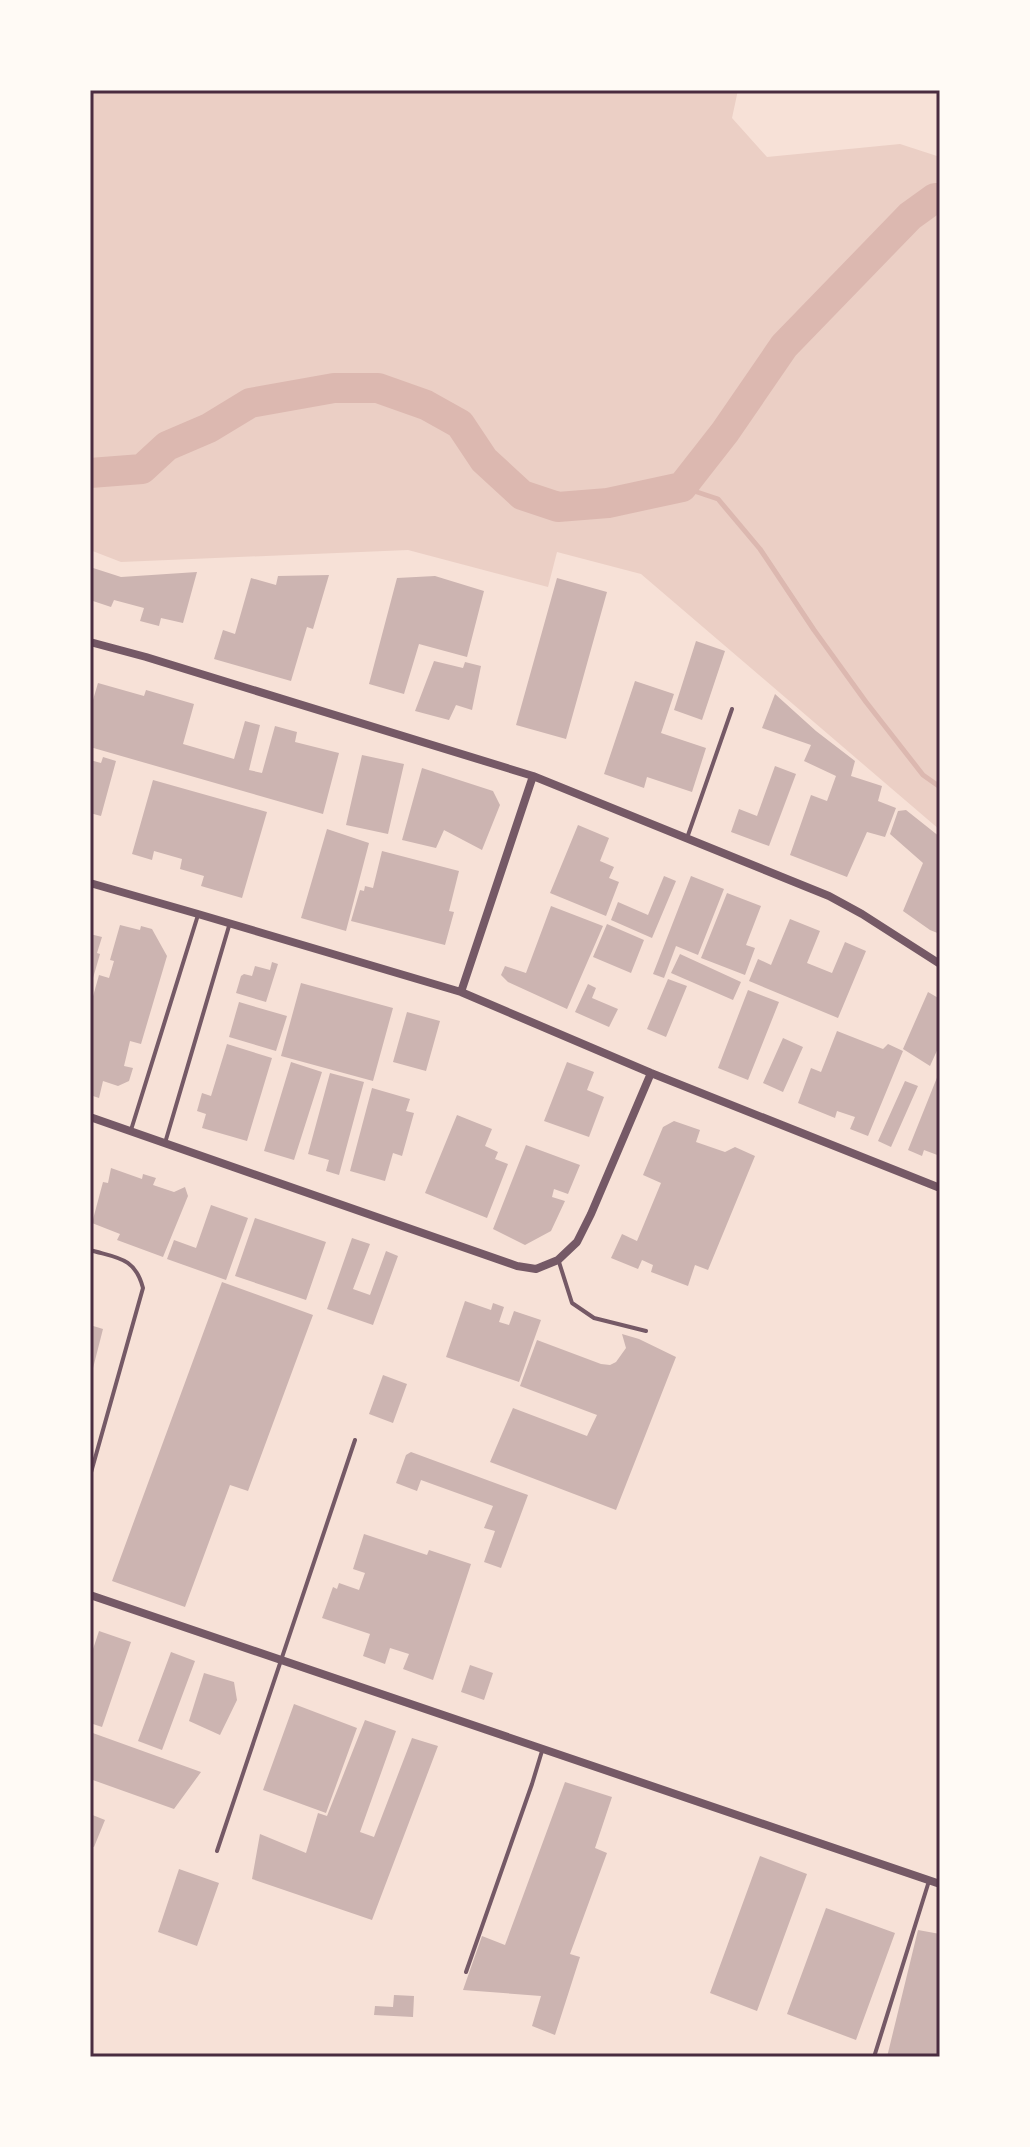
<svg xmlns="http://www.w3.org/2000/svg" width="1030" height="2147" font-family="Mulish,sans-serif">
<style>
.green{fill:#ebcfc5}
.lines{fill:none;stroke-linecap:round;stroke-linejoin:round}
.stream{stroke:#dcb8b0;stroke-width:5}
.river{stroke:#dcb8b0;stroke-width:30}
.building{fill:#ccb4b1}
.service{stroke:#755966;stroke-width:4}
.minor{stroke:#755966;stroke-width:8}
.neatline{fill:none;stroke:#4a2c40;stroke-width:3}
</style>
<rect width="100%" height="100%" fill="#f7e1d7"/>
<path class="green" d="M 90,90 L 738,90 L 732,118 L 767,157 L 900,144 L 940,157 L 940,830 L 641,574 L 557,552 L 548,587 L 408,550 L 121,562 L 90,550 Z"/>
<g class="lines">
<path class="stream" d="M 682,487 L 718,499 L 760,549 L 814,630 L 866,702 L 923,775 L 940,787"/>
<path class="river" d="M 90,473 L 142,469 L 167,446 L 209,428 L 250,403 L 334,388 L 378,388 L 426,405 L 460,424 L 484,460 L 522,495 L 558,507 L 608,503 L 682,487 L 725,432 L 784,346 L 910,216 L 935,198 L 940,198"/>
</g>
<path class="building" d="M 90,567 L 121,577 L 197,572 L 183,623 L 161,618 L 159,626 L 140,621 L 144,608 L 114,600 L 111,607 L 90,600 Z
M 329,575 L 313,629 L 307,627 L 291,681 L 214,659 L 223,630 L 235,634 L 251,578 L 276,585 L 278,576 Z
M 435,576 L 484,591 L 467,657 L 419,644 L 404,694 L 369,684 L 397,578 Z
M 557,578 L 607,592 L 566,739 L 516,725 Z
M 696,641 L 725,651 L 702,720 L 674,710 Z
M 434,661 L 463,668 L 465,662 L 481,666 L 472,710 L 456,705 L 449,720 L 415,711 Z
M 635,681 L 674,694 L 661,733 L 706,748 L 692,792 L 647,777 L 644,788 L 604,774 Z
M 98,683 L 144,696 L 146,690 L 194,704 L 183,744 L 234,759 L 245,721 L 260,725 L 249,770 L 262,773 L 275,726 L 297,732 L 295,742 L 339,753 L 323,814 L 90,747 L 90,710 Z
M 775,694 L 816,731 L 855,761 L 851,776 L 882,786 L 878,801 L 896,808 L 885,837 L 867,832 L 847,877 L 790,855 L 811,795 L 827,801 L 836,776 L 804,761 L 811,745 L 762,728 Z
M 362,755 L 404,764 L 388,834 L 346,825 Z
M 103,757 L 116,761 L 101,816 L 90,813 L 90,760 L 101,763 Z
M 775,766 L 796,774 L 769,846 L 731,832 L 739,809 L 757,816 Z
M 422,768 L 493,791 L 500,805 L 482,850 L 444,830 L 436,848 L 402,840 Z
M 153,780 L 267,812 L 242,898 L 201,886 L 204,876 L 180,869 L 182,859 L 154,851 L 152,860 L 132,854 Z
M 906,810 L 940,837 L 940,934 L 930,930 L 903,911 L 923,863 L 890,834 L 898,811 Z
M 578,825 L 609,838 L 600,861 L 614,867 L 609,878 L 619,882 L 606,916 L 550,893 Z
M 327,829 L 369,843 L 346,931 L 301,918 Z
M 382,851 L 459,871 L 449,911 L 454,912 L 445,945 L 351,921 L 360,890 L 364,891 L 365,886 L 373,888 Z
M 664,876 L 676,881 L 652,938 L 611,920 L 618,902 L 648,915 Z
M 691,876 L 724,889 L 698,955 L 676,946 L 664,978 L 653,974 Z
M 727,893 L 761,906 L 746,945 L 755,948 L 745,975 L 701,958 Z
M 551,906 L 603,926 L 567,1009 L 508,982 L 501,975 L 505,966 L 526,973 Z
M 790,919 L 820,931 L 807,963 L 832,973 L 845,942 L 866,951 L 838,1018 L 749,981 L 758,959 L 771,965 Z
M 607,924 L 644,940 L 631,973 L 593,957 Z
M 120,925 L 140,930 L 141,926 L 152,929 L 167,956 L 141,1044 L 130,1041 L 124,1066 L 133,1068 L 129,1081 L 118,1086 L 103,1081 L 99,1098 L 90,1095 L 90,1007 L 99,975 L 109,978 L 114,961 L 110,960 Z
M 90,934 L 102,937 L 97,953 L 100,954 L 91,985 Z
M 680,954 L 741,982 L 733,1000 L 671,973 Z
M 272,962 L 278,964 L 266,1002 L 236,993 L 241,976 L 244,974 L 252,976 L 255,966 L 270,970 Z
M 668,979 L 687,986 L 666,1037 L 647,1029 Z
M 301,983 L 393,1008 L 373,1081 L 281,1056 Z
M 588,984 L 596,988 L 592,998 L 618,1009 L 609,1027 L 575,1012 Z
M 748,990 L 779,1002 L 748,1080 L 718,1068 Z
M 928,992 L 940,999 L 940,1044 L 930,1066 L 903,1049 Z
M 239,1002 L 287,1016 L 276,1051 L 229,1037 Z
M 407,1012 L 440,1021 L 426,1071 L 393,1062 Z
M 837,1031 L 883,1049 L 888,1044 L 903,1051 L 868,1136 L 850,1129 L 855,1117 L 837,1111 L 835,1118 L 798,1103 L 811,1068 L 821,1072 Z
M 783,1038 L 803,1047 L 783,1092 L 763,1083 Z
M 227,1044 L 272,1058 L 247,1141 L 202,1128 L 206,1114 L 197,1111 L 202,1093 L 211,1096 Z
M 291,1062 L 322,1072 L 294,1160 L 264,1151 Z
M 567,1062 L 594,1072 L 587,1090 L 604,1097 L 589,1137 L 544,1121 Z
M 940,1070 L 940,1156 L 924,1150 L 922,1156 L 908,1150 Z
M 330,1073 L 364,1082 L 339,1175 L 326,1171 L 329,1160 L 308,1154 Z
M 905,1081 L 918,1086 L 891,1147 L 878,1141 Z
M 372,1088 L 410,1099 L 406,1111 L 414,1113 L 402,1156 L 393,1153 L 385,1181 L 350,1171 Z
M 457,1115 L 492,1129 L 485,1146 L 498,1152 L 495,1159 L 508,1164 L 487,1218 L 425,1193 Z
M 674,1121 L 700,1130 L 696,1142 L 725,1152 L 735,1147 L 755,1156 L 708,1270 L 695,1265 L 688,1286 L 651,1272 L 653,1265 L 642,1260 L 638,1269 L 611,1258 L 622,1234 L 637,1241 L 661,1183 L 643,1175 L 663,1127 Z
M 526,1145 L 580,1165 L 568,1194 L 554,1189 L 552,1197 L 565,1201 L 551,1231 L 525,1245 L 493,1229 Z
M 111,1168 L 142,1179 L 143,1174 L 156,1178 L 153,1185 L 174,1192 L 185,1187 L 188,1196 L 163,1257 L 117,1240 L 120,1234 L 92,1223 L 103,1182 L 108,1183 Z
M 211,1205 L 248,1218 L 226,1280 L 167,1259 L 174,1240 L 196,1248 Z
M 255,1218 L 326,1242 L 306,1300 L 235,1276 Z
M 352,1238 L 370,1244 L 353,1289 L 370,1295 L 386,1251 L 398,1256 L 373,1325 L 327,1309 Z
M 222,1282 L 313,1315 L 248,1491 L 230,1485 L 185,1607 L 112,1581 Z
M 465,1301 L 491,1310 L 493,1303 L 504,1307 L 499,1322 L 509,1325 L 514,1311 L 541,1320 L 519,1382 L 446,1357 Z
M 90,1325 L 103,1329 L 91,1376 L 90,1376 Z
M 622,1334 L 639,1339 L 676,1357 L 616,1510 L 490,1462 L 513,1408 L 587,1436 L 597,1415 L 520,1386 L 537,1340 L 601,1364 L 610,1365 L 616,1362 L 626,1348 Z
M 383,1375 L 407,1384 L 393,1423 L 369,1414 Z
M 411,1452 L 528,1495 L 501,1568 L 484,1562 L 495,1531 L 484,1528 L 493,1506 L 421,1480 L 417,1491 L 396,1483 L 406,1455 Z
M 364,1534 L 427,1555 L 429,1550 L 471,1564 L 433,1680 L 403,1669 L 409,1654 L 390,1648 L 385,1664 L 363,1656 L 370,1634 L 322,1618 L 333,1587 L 337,1589 L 339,1583 L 359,1590 L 365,1573 L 353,1569 Z
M 99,1631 L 131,1642 L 102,1727 L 90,1723 L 90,1658 Z
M 171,1652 L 195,1661 L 162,1750 L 138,1741 Z
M 470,1665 L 493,1673 L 484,1700 L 461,1692 Z
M 204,1673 L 234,1682 L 237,1700 L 220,1735 L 189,1721 Z
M 294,1704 L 357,1728 L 326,1813 L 263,1790 Z
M 365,1720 L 396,1731 L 360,1832 L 374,1837 L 412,1738 L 438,1746 L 372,1920 L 252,1879 L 260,1834 L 306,1853 L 318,1813 L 327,1816 Z
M 90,1732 L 201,1772 L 174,1809 L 90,1779 Z
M 565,1782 L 612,1797 L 595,1848 L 607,1853 L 570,1954 L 580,1957 L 555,2035 L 532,2026 L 541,1996 L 463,1990 L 482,1936 L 505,1945 Z
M 90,1814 L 105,1820 L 94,1847 L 90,1846 Z
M 760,1856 L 807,1874 L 757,2011 L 710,1993 Z
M 179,1869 L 219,1883 L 197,1946 L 158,1932 Z
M 826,1908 L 895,1933 L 856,2040 L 787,2014 Z
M 918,1930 L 940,1934 L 940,2057 L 887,2057 Z
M 394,1995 L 414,1996 L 413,2017 L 374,2015 L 375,2006 L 393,2007 Z"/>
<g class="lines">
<path class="service" d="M 687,838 L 732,709
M 131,1130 L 198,915
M 165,1143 L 229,926
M 90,1250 C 117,1258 135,1257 143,1288 L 90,1476
M 559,1262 L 572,1303 L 594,1318 L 646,1331
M 217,1851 L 355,1440
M 466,1972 L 532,1784 L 542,1751
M 874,2057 L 929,1881"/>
<path class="minor" d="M 90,642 L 146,657 L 533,776 L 829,896 L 862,914 L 940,964
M 90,883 L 198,914 L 461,992 L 651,1073 L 940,1188
M 461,992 L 533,776
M 90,1117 L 517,1266 L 536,1269 L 558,1260 L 577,1242 L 591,1214 L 651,1073
M 90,1595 L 940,1884"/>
</g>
<rect width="1030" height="2147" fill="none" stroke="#fffaf5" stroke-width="184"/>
<rect x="92" y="92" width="846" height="1963" class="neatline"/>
</svg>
